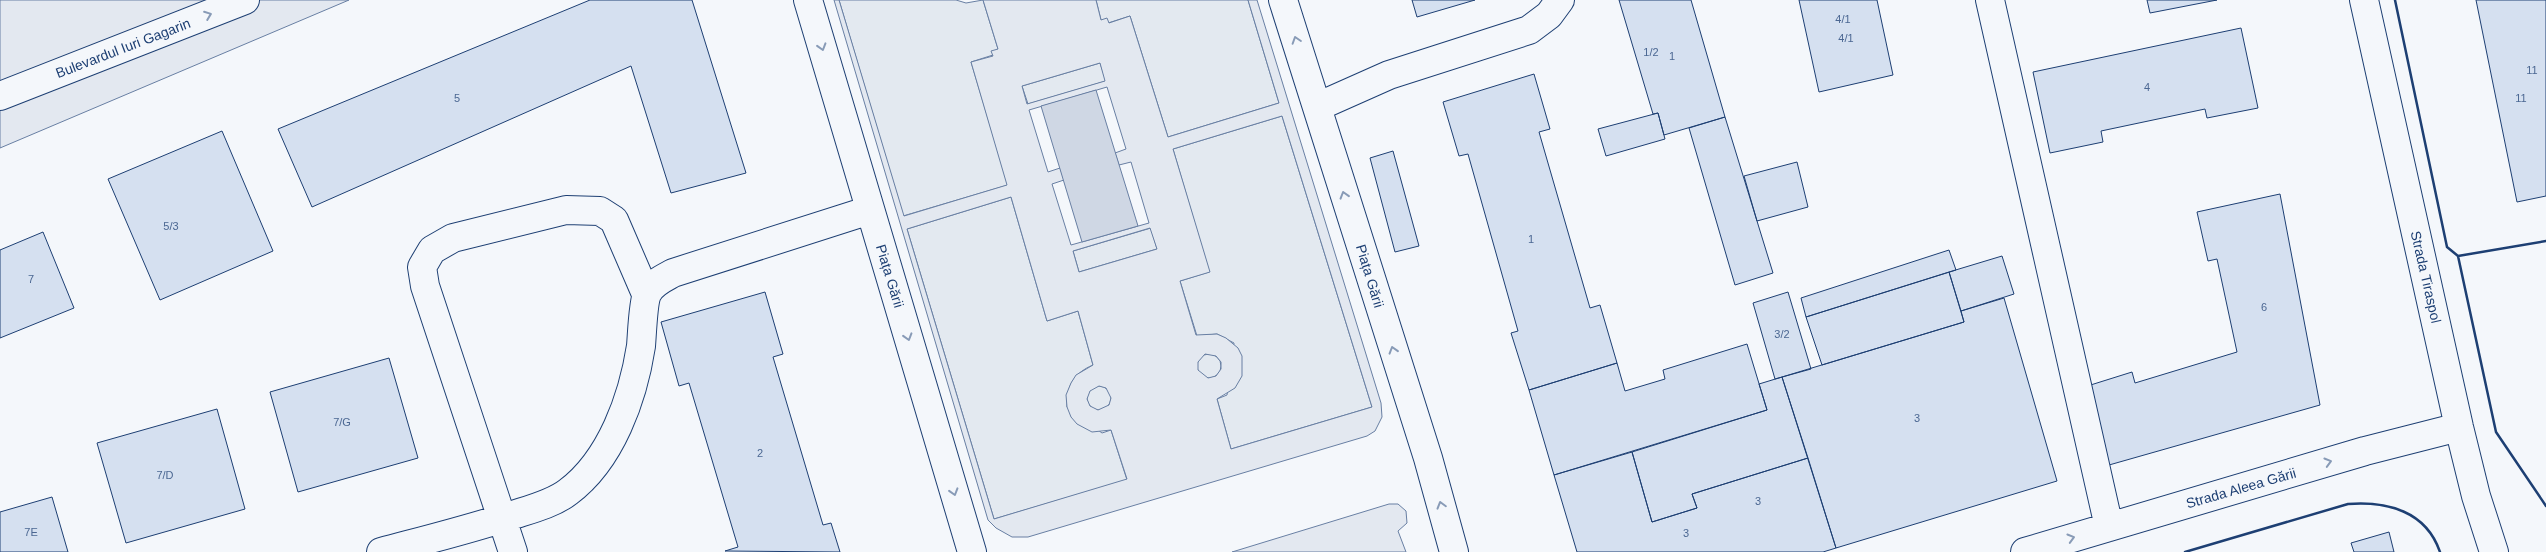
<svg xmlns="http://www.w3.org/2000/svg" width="2546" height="552" font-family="Helvetica,sans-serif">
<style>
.green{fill:#e3e9f0;stroke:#687fa3}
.parking{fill:#e3e8f0;stroke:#687fa3;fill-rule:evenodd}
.water{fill:#cfd7e4;stroke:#687fa3}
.building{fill:#d5e0f0;stroke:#1d3f73}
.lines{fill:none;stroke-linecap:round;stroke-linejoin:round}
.minor-casing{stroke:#1d3f73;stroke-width:30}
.major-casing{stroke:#1d3f73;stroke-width:30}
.minor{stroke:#f4f7fb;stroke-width:28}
.major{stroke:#f4f7fb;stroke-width:28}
.wall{stroke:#1d3f73;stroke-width:2.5}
.oneway{stroke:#889bb7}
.labels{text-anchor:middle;stroke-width:4;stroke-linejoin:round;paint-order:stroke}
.number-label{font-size:11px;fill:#4b6792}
.street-label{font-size:14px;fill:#1d3f73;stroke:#f4f7fb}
</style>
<rect width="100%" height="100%" fill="#f4f7fb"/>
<path class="green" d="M 839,0 L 956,0 L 966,3 L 983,0 L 998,49 L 993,55 L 971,62 L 1008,185 L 903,216 Z
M 1096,0 L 1248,0 L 1279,103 L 1168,137 L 1130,16 L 1108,23 L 1101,20 Z
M 1100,63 L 1106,81 L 1028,104 L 1022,86 Z
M 1282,116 L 1372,407 L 1231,449 L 1217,399 L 1227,395 L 1234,343 L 1217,334 L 1197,336 L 1180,281 L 1209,272 L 1173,149 Z
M 1011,197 L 1047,321 L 1078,311 L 1093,365 C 1074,373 1066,386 1067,407 L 1102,433 L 1111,430 L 1127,480 L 994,519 L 907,229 Z
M 1151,228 L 1157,249 L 1079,272 L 1073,251 Z
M1197 366a12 12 0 1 1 24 0a12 12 0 1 1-24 0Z
M1087 398a12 12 0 1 1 24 0a12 12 0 1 1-24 0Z"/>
<path class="parking" d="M 0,0 L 349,0 L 0,148 Z
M 834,0 L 839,0 L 904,216 L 1007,185 L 971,62 L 993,56 L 991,51 L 998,49 L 983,0 L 1096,0 L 1101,20 L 1107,18 L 1109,23 L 1130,16 L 1168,137 L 1279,103 L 1248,0 L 1257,0 L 1381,403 L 1382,417 L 1375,431 L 1367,436 L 1028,537 L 1012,537 L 996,528 L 988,520 ZM 1100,63 L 1105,81 L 1027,104 L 1022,86 ZM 1107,87 L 1126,149 L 1115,153 L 1119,165 L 1131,162 L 1149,223 L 1071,245 L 1052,184 L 1064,180 L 1060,168 L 1048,172 L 1029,110 ZM 1282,116 L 1372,407 L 1231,449 L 1217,399 L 1235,388 L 1242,376 L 1242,356 L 1238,348 L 1226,338 L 1217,334 L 1196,335 L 1180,281 L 1210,272 L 1173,149 ZM 1011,197 L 1047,321 L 1078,311 L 1093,365 L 1076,375 L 1071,383 L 1066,395 L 1067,407 L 1071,417 L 1077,424 L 1092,432 L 1111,430 L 1127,479 L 994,519 L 907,229 ZM 1150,228 L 1157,249 L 1079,272 L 1073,251 ZM 1205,354 L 1216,356 L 1221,362 L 1221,369 L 1216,376 L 1208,378 L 1198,370 L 1198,362 ZM 1099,386 L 1106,388 L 1111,398 L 1109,405 L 1098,410 L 1090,406 L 1087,399 L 1090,391 Z
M 1389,504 L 1398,504 L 1406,511 L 1407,523 L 1398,531 L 1406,552 L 1232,552 Z"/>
<path class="water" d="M 1096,90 L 1138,226 L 1082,242 L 1041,106 Z"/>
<path class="building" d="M 590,0 L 692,0 L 746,173 L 671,193 L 631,66 L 312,207 L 278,129 Z
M 1412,0 L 1475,0 L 1417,17 Z
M 1619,0 L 1691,0 L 1725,117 L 1664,135 L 1658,113 L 1653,114 Z
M 1799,0 L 1877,0 L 1893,75 L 1819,92 Z
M 2147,0 L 2217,0 L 2150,13 Z
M 2476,0 L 2546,0 L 2546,196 L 2517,202 Z
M 2241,28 L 2258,108 L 2207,118 L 2205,109 L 2101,131 L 2103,142 L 2050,153 L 2033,72 Z
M 1534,74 L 1550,129 L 1539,132 L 1590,308 L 1600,305 L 1617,363 L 1529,390 L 1511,333 L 1518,331 L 1468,154 L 1459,156 L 1443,102 Z
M 1658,113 L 1665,139 L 1606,156 L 1598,129 Z
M 1725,117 L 1773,273 L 1735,285 L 1689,128 Z
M 222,131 L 273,251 L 160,300 L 108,179 Z
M 1393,151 L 1419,246 L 1395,252 L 1370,158 Z
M 1797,162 L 1808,207 L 1757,221 L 1744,176 Z
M 2280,194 L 2320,405 L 2102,467 L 2081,388 L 2132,372 L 2135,383 L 2237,352 L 2217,259 L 2208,261 L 2197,212 Z
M 43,232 L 74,308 L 0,338 L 0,250 Z
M 1949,250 L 1956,270 L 1806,317 L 1801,298 Z
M 2002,256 L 2014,294 L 1961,311 L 1949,272 Z
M 1949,272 L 1964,322 L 1822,365 L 1806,317 Z
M 765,292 L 783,354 L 773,357 L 823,525 L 831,523 L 840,552 L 725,551 L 738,547 L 689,383 L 679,386 L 661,322 Z
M 1788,292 L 1811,369 L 1775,379 L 1753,303 Z
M 2004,298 L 2057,481 L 1836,548 L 1782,377 L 1964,322 L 1961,311 Z
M 1747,344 L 1767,410 L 1554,475 L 1529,390 L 1617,363 L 1625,391 L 1665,379 L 1663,370 Z
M 389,358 L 418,458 L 298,492 L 270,392 Z
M 1782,377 L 1808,458 L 1692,494 L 1697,508 L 1652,522 L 1632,452 L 1767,410 L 1759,384 Z
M 217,409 L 245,509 L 126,543 L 97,443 Z
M 1632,452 L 1652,522 L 1697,508 L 1692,494 L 1808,458 L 1836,548 L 1823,552 L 1577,552 L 1554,475 Z
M 52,497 L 68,552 L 0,552 L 0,512 Z
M 2389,532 L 2394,552 L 2354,552 L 2351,543 Z"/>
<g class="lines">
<defs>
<path id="minor" d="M 808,0 L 972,552
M 1283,0 L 1428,458 L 1454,552
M 1990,0 L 2109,527
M 2364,0 L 2459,427 L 2476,496 L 2494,552
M 1317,107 L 1389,75 L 1529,30 L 1549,15 L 1560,0
M 381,552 C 426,540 471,529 516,514 C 532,509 554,503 568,492 C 611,460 633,398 641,346 C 642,335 643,303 647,294 C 652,283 664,278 673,273 L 870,210
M 513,552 L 425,286 L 422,267 L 432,250 L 453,238 L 566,210 L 600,211 L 614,220 L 646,294
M 2025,552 L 2365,451 L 2459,427"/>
<path id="major" d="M 0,96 L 245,0"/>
</defs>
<use href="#minor" class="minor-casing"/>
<use href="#major" class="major-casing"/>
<use href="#minor" class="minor"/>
<use href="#major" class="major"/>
<path class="wall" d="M 2395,0 L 2447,247 L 2458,256 L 2496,432 L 2546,506
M 2458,256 L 2546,241
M 2185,552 L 2348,504 C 2387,501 2426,511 2440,552"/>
</g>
<defs><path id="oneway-chevron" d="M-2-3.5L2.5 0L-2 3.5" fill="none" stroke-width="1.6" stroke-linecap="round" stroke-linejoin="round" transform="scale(1.25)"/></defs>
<g class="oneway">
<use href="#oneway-chevron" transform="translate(208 15) rotate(-21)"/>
<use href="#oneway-chevron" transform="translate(1296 40) rotate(-108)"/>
<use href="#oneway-chevron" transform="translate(822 47) rotate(73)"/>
<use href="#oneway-chevron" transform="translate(1344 195) rotate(-107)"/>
<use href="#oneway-chevron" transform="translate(908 337) rotate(73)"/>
<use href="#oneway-chevron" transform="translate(1393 350) rotate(-107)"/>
<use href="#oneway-chevron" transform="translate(2328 462) rotate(-16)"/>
<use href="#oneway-chevron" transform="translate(954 492) rotate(73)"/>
<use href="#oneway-chevron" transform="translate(1441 505) rotate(-106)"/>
<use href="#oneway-chevron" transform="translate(2071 538) rotate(-16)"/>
</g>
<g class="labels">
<g class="number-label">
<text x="1843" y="23">4/1</text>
<text x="1846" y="42">4/1</text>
<text x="1651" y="56">1/2</text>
<text x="1672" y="60">1</text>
<text x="2532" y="74">11</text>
<text x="2147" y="91">4</text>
<text x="457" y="102">5</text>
<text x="2521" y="102">11</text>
<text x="171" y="230">5/3</text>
<text x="1531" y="243">1</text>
<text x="31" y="283">7</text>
<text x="2264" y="311">6</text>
<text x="1782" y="338">3/2</text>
<text x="1917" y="422">3</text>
<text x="342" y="426">7/G</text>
<text x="760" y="457">2</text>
<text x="165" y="479">7/D</text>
<text x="1758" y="505">3</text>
<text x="31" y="536">7E</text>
<text x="1686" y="537">3</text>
</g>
<g class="street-label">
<text transform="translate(123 48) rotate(-21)" y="5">Bulevardul Iuri Gagarin</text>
<text transform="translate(890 276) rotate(73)" y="5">Piața Gării</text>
<text transform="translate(1370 276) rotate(73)" y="5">Piața Gării</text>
<text transform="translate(2426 277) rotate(77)" y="5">Strada Tiraspol</text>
<text transform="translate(2241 488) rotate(-16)" y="5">Strada Aleea Gării</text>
</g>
</g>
</svg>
